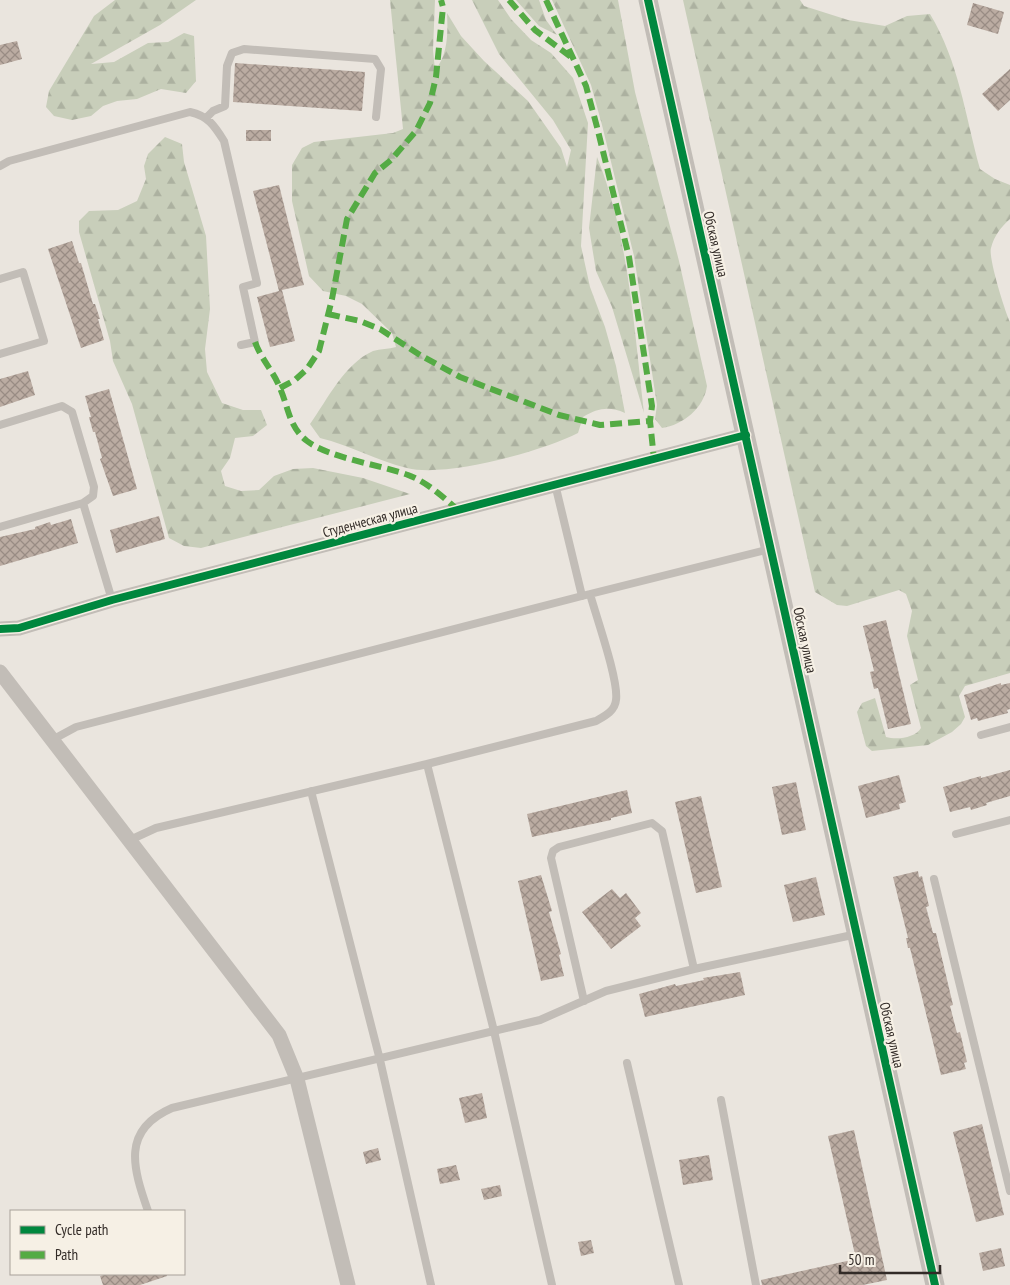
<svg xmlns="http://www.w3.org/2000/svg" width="1010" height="1285" font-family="'PT Sans Narrow',sans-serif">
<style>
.forest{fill:url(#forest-firs)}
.building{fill:url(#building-cross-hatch)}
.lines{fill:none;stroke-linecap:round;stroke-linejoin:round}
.service{stroke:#c2bdb7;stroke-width:8}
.minor{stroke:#c2bdb7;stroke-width:15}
.tertiary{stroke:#c2bdb7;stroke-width:19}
.quiet{stroke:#54ab44;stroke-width:6;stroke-dasharray:12 6;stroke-linecap:butt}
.cycleway-casing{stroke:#f6f0e5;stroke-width:11}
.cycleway{stroke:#00873e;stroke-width:8}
.labels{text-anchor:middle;stroke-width:4.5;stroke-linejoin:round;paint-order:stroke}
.street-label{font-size:14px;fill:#322b27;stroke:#f6f0e5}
</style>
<defs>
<pattern id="forest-firs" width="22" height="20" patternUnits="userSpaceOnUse" patternTransform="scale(1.25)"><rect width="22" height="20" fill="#c8ceba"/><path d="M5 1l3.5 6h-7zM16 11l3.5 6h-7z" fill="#acb1a0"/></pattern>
<pattern id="building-cross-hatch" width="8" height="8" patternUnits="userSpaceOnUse" patternTransform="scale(1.25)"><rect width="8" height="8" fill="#bbaca2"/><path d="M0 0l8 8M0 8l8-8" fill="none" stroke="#998c84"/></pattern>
</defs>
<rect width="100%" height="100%" fill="#eae5de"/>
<path class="forest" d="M 115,0 L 196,0 L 160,25 L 91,64 L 114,62 L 148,43 L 168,42 L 184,33 L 194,36 L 196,81 L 186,93 L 161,89 L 137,99 L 117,101 L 103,106 L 91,116 L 72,120 L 54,116 L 46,107 L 49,91 L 94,16 Z
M 390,0 L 435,0 L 433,50 L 435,70 C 448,55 448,33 447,13 L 461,36 L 484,61 L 528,101 L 561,148 L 567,167 L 571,150 L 553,120 L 499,54 L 472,0 L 498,0 L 511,19 L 531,40 L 551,53 L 573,78 L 588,123 L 581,246 L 590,287 L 605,327 L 616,366 L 625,413 C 609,406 598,408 583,417 L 578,433 C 543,451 446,478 407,468 C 377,461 350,445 320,438 L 310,424 C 328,399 344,364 373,351 C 380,349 389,349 396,347 L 392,333 L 362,304 L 346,296 L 323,291 L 309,276 L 292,201 L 292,165 L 302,148 L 314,142 L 393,133 L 403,129 Z
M 516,0 L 539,0 L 546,20 L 557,35 L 539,26 Z
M 552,0 L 618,0 L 635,92 L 679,261 L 707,386 C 704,408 683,425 662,428 L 655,419 L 657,405 L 634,256 L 602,125 L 591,85 Z
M 683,0 L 800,0 L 804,6 L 848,20 L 885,26 L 907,16 L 930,14 C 959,62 965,115 980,169 L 995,179 L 1010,185 L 1010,219 C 1001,227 994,236 991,248 C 988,257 1005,312 1010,322 L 1010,673 L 965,686 L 959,696 L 965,717 L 961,724 L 952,732 L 928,745 L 872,751 L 866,746 L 857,712 L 862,703 L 875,698 L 886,737 C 897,740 915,738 921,728 L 910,685 L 918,680 L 907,636 L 912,611 L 906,594 L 899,590 L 847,606 L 837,605 L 815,592 Z
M 165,137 L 182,144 L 184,162 L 206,236 L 210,309 L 205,349 L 207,372 L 222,403 L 243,410 L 261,410 L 267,425 L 253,436 L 235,438 L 230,458 L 221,471 L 225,486 L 241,491 L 259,490 L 274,476 L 293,469 L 313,468 L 363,478 L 410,494 L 201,548 L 184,546 L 169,538 L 132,404 L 113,361 L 110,341 L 79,232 L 79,221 L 89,211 L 118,210 L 137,201 L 146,179 L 144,166 L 148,154 Z
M 597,157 C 629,236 634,329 644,413 L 612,307 L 596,271 L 589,228 Z"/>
<path class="building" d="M 973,3 L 1004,12 L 998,34 L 967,25 Z
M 17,41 L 22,59 L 0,65 L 0,45 Z
M 235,63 L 365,72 L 362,111 L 233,102 Z
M 1010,69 L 1010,100 L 998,111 L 982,94 Z
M 246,130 L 271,130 L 271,141 L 246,141 Z
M 279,185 L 304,285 L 282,290 L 295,341 L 270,347 L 257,297 L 279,291 L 253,191 Z
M 72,241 L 79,263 L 81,263 L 93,304 L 95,304 L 100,319 L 98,319 L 104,340 L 81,348 L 48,249 Z
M 28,371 L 35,395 L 0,407 L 0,379 Z
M 109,389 L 137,489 L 113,496 L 100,459 L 102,458 L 95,432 L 93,432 L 89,417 L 91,417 L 85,396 Z
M 159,516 L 165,539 L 116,553 L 110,530 Z
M 71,519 L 78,543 L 0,566 L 0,537 L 35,529 L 35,527 L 50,522 L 51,525 Z
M 886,620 L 911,724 L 888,729 L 878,688 L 874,689 L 870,672 L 874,671 L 863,626 Z
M 1001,683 L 1001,685 L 1010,683 L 1010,709 L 1007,710 L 1008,713 L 978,721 L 977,718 L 971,720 L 964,695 Z
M 1010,770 L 1010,796 L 986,803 L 987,805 L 971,810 L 970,807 L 950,812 L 943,787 L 981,776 L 981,778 Z
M 899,775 L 906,802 L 899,804 L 900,809 L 866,818 L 858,786 Z
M 796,782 L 806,830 L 782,835 L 772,787 Z
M 627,790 L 632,813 L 611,818 L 611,820 L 532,837 L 527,814 Z
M 701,796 L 722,887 L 696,893 L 675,802 Z
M 918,871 L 919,877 L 922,876 L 929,906 L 926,907 L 933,933 L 936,933 L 953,1005 L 950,1006 L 957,1033 L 960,1032 L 967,1062 L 964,1063 L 966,1069 L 941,1075 L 910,948 L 908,948 L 906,938 L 908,938 L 893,877 Z
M 541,875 L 552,911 L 549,912 L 561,954 L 559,955 L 564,976 L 541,981 L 518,881 Z
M 816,877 L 825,915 L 793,922 L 784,885 Z
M 612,889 L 620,898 L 626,893 L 641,913 L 635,918 L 641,926 L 611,949 L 582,912 Z
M 740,972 L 745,995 L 645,1017 L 639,994 L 675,984 L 676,986 L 704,980 L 703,978 Z
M 482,1093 L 487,1118 L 465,1123 L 459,1098 Z
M 982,1124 L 1004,1215 L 976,1222 L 953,1132 Z
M 854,1130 L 887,1280 L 863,1285 L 762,1285 L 761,1280 L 856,1259 L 828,1136 Z
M 378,1148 L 381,1160 L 366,1164 L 363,1152 Z
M 709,1155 L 713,1180 L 683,1185 L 679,1160 Z
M 456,1165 L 460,1180 L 440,1184 L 437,1169 Z
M 500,1185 L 502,1196 L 484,1200 L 481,1189 Z
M 591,1240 L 594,1253 L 581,1256 L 578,1242 Z
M 1001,1248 L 1005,1266 L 983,1271 L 979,1253 Z
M 107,1274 L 167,1274 L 167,1276 L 140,1285 L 103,1285 L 100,1276 Z"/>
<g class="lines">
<path class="service" d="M 206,118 L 213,111 L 225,106 L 227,66 L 232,53 L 244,49 L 375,59 L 381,69 L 376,117
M 0,166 L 9,161 L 190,112 C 208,116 214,125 224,141 L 257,283 L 243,287 L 255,342 L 241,345
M 0,279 L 23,272 L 44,341 L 0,354
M 0,425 L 62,406 L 72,412 L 94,487 L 93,496 L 83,503 L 0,527
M 555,484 L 582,596
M 83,503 L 112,600
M 981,735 L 1010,727
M 52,740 L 76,727 L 582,596 L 770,549
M 427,764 L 494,1031 L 552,1285
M 311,791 L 380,1060 L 431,1285
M 956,834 L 1010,820
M 130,840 L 156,828 L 427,764 L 596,721 C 605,716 615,711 616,700 C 619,681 596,616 590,594
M 934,879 L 1010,1191
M 584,1001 L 551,858 L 553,851 L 559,847 L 652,823 L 662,831 L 694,969
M 627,1063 L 679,1285
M 721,1100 L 756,1285
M 148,1211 C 133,1168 121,1130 172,1108 L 540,1020 L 606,991 L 694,969 L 857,934"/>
<path class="minor" d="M 0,629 L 19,628 L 112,600 L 746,435
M 0,672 L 279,1035 L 297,1079 L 348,1285"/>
<path class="tertiary" d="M 648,0 L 935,1285"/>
<path class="quiet" d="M 509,0 L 535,30 L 575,60
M 546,0 L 586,86 L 597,127 L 629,257 L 652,406 L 650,421 L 654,459
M 328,314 L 360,321 L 380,329 L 420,355 L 460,377 L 559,415 L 600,425 L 650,421
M 255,342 C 261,359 274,372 280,388 C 289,409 289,427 307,441 C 329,458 381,465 408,475 C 427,482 443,497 458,510
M 280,388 L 295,380 L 307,369 L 319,351 L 332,299 L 347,219 L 375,173 L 391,160 L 416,131 L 430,103 L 436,77 L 443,7 L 441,0"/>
<defs>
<path id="cycleway" d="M 648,0 L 935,1285
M 0,629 L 19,628 L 112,600 L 746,435"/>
</defs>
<use href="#cycleway" class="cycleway-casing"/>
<use href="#cycleway" class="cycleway"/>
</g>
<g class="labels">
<g class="street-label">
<text transform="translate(716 244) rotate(77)" y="5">Обская улица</text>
<text transform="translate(370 520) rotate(-15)" y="5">Студенческая улица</text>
<text transform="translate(805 640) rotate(78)" y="5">Обская улица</text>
<text transform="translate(892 1035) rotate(77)" y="5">Обская улица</text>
</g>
</g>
<rect x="10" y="1210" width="175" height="65" fill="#f6f0e5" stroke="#a8a199"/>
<rect x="20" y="1226" width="25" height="8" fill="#00873e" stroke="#a8a199"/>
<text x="55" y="1235" font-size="15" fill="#322b27">Cycle path</text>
<rect x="20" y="1251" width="25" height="8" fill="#54ab44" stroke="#a8a199"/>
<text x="55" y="1260" font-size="15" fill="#322b27">Path</text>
<path d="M840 1265v8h100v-8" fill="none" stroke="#322b27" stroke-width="2.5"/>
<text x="848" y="1265" font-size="15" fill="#322b27" stroke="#f6f0e5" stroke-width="4" paint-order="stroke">50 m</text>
</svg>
